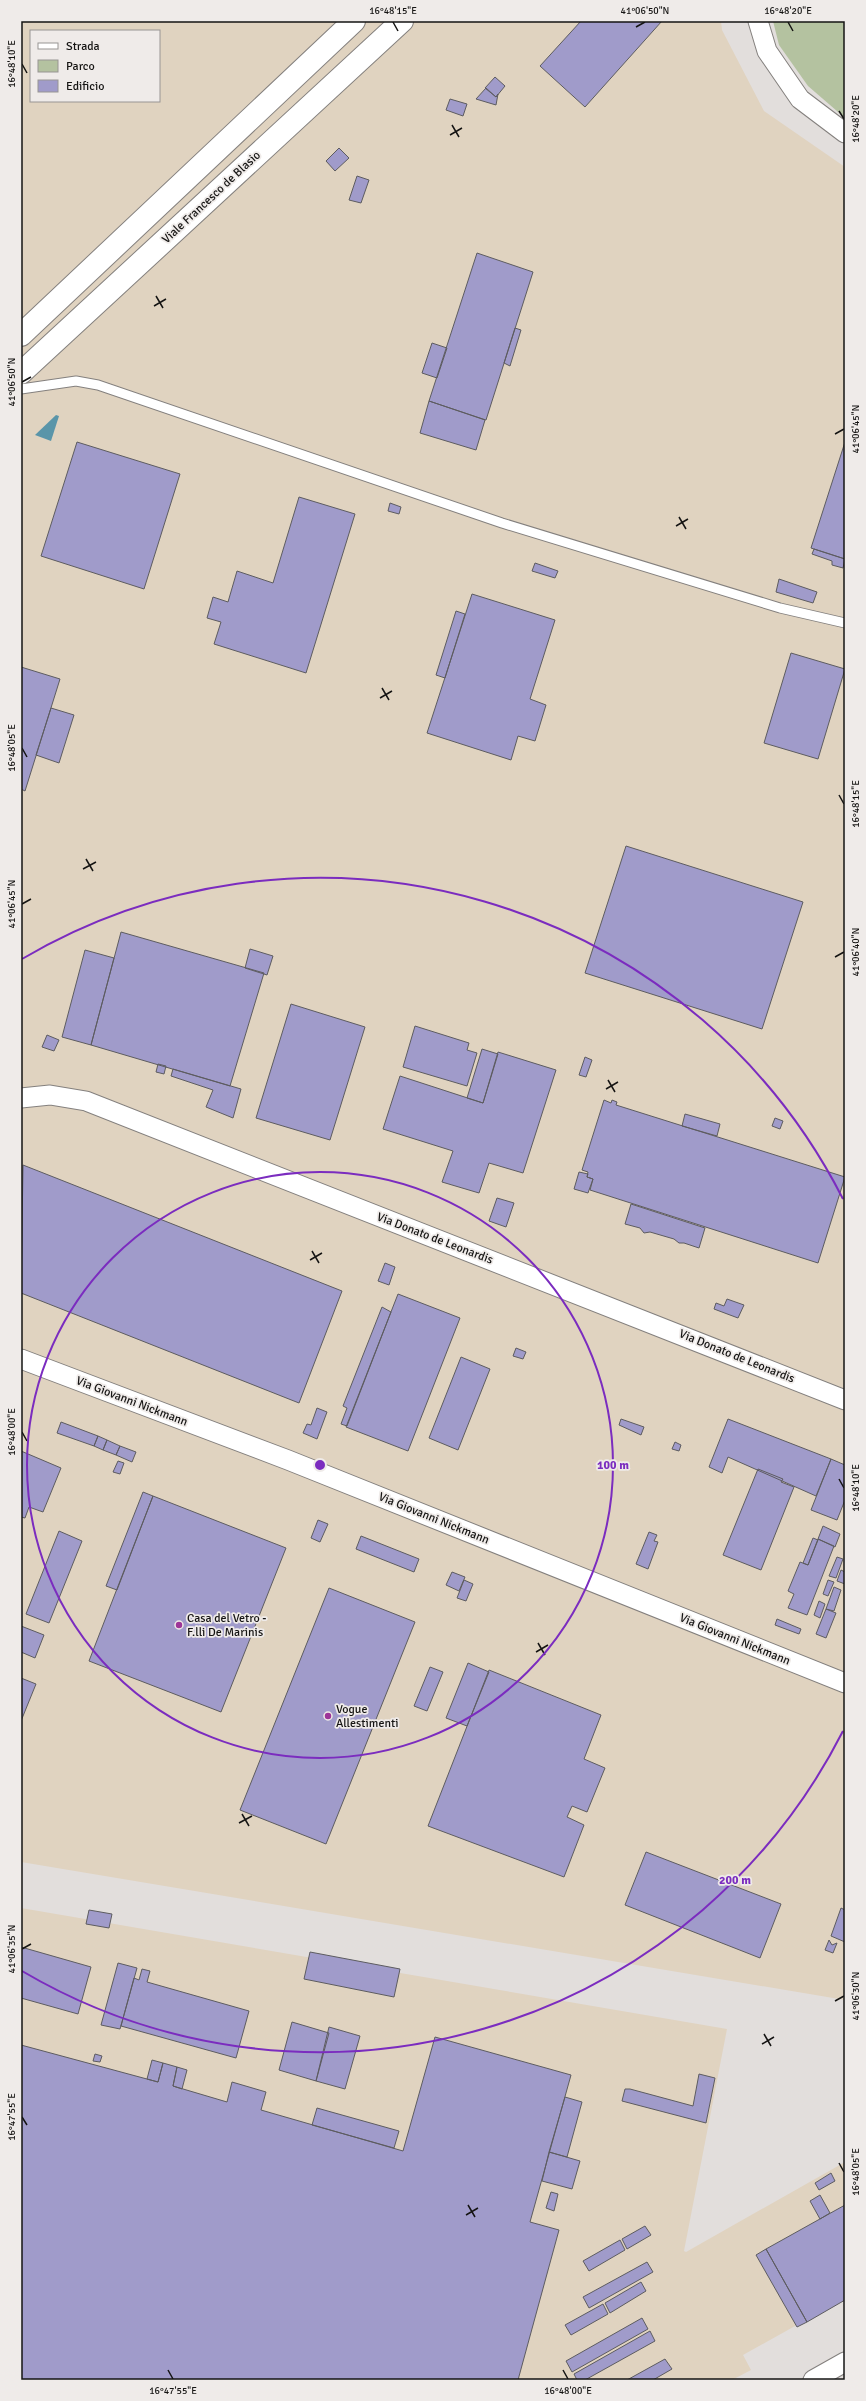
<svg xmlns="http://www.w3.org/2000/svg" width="866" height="2401" font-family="Signika,sans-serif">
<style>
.industrial{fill:#e0d3c0;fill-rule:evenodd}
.green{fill:#b4c2a0}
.water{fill:#5a95a9}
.building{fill:#a09bca;stroke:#5d5c60}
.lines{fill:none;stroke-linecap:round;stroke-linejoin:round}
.service-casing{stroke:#84807e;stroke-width:11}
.minor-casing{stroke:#84807e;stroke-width:21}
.tertiary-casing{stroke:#84807e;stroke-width:24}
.service{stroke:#fff;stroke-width:9}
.minor{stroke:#fff;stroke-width:19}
.tertiary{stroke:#fff;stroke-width:22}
.ticks{fill:none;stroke:#151413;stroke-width:1.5}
.ring{fill:none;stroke:#7b2cbf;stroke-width:2}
.poi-dot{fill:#9d3598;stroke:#efebe9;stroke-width:1.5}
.labels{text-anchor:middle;stroke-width:3.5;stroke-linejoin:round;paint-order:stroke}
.street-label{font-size:12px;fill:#151413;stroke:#efebe9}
.poi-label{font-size:12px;fill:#151413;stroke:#efebe9;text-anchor:start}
.centre{fill:#7b2cbf;stroke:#efebe9;stroke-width:2}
.ring-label{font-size:12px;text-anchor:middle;font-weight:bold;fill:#7b2cbf;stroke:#efebe9;stroke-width:3.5;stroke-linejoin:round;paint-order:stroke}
.neatline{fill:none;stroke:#151413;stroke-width:1.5}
.ticks-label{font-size:10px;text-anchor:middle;fill:#151413}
</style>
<rect width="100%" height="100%" fill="#e2dedc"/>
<path class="industrial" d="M 21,21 L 721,21 L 722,30 L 764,111 L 845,167 L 845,2000 L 21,1862 ZM 31,31 L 159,31 L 159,101 L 31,101 Z
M 21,1908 L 727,2029 L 684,2251 L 686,2252 L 845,2162 L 845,2298 L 743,2355 L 751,2370 L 732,2380 L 21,2380 Z"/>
<path class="green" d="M 773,21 L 845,21 L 845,118 L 808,86 L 779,45 Z"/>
<path class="water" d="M 56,415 L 59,416 L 51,441 L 35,435 Z"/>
<path class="building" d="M 581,21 L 662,21 L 585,107 L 540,66 Z
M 495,77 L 505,86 L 496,97 L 485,88 Z
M 486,88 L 496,97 L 498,94 L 496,105 L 476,99 Z
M 450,99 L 467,104 L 463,116 L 446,110 Z
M 339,148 L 349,158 L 335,171 L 326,161 Z
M 357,176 L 369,180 L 361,203 L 349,200 Z
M 477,253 L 533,272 L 486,420 L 429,401 Z
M 515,328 L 521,330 L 510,366 L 504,363 Z
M 432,343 L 447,348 L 437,378 L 422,373 Z
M 429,401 L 485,420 L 476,450 L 420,433 Z
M 77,442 L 180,474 L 144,589 L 41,556 Z
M 845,442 L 845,559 L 811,548 Z
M 299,497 L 355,514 L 306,673 L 214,644 L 221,622 L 207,618 L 213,597 L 228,602 L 237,571 L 273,583 Z
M 390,503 L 401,507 L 399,514 L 388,511 Z
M 814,549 L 845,559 L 843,568 L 832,565 L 832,561 L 812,554 Z
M 535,563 L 558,571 L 555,578 L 532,571 Z
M 779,579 L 817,592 L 813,603 L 776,592 Z
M 472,594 L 555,620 L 530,699 L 546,705 L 535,741 L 518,736 L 511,760 L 427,733 Z
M 456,611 L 465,614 L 445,678 L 436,675 Z
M 791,653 L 845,669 L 818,759 L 764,743 Z
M 21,667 L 60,679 L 25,791 L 21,789 Z
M 51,708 L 74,715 L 59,763 L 36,755 Z
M 626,846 L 803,902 L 762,1029 L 585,973 Z
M 121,932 L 264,973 L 230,1086 L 91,1045 Z
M 250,949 L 273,956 L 267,975 L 245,968 Z
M 85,950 L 114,958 L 91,1045 L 62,1037 Z
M 291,1004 L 365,1027 L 330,1140 L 256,1118 Z
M 415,1026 L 469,1043 L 467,1050 L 477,1053 L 467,1086 L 403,1067 Z
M 47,1035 L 59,1040 L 54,1051 L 42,1047 Z
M 482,1049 L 498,1054 L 483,1103 L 467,1098 Z
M 498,1052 L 556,1070 L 523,1173 L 489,1163 L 479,1193 L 442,1182 L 453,1151 L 383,1129 L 400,1076 L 483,1103 Z
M 585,1057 L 592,1060 L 586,1077 L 579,1075 Z
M 158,1064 L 166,1066 L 164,1074 L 156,1072 Z
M 173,1069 L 241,1089 L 233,1118 L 206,1107 L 213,1090 L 171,1076 Z
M 604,1100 L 611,1103 L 612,1100 L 617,1102 L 616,1105 L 845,1177 L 818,1263 L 590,1190 L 593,1179 L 587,1177 L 588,1172 L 582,1170 Z
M 685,1114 L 720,1124 L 717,1136 L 682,1126 Z
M 775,1118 L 783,1121 L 780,1129 L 772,1126 Z
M 23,1165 L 342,1291 L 299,1403 L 21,1293 Z
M 579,1172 L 588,1174 L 587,1177 L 593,1179 L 588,1193 L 574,1189 Z
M 497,1198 L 514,1203 L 506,1227 L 489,1221 Z
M 631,1204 L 705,1228 L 699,1248 L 684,1243 L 679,1243 L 674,1239 L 650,1232 L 644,1233 L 640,1228 L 625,1224 Z
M 385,1263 L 395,1267 L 389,1285 L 378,1281 Z
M 398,1294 L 460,1318 L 408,1451 L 346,1427 Z
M 727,1299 L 744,1305 L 738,1318 L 714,1309 L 716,1303 L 724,1306 Z
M 382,1307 L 391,1312 L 347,1426 L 341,1424 L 347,1408 L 343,1406 Z
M 516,1348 L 526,1352 L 523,1359 L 513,1356 Z
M 461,1357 L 490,1369 L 458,1450 L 429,1438 Z
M 317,1408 L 327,1412 L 317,1439 L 303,1433 L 307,1424 L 311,1425 Z
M 621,1419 L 644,1427 L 641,1435 L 619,1425 Z
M 728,1419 L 831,1459 L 816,1496 L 728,1457 L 722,1473 L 709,1467 Z
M 61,1422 L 98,1436 L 94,1446 L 57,1433 Z
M 98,1436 L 107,1440 L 103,1450 L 94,1446 Z
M 107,1440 L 120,1446 L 116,1455 L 103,1450 Z
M 675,1442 L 681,1445 L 679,1451 L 672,1449 Z
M 120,1446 L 136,1452 L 132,1462 L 116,1455 Z
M 21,1451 L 61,1468 L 43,1512 L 29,1507 L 25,1518 L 21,1517 Z
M 831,1459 L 845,1465 L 845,1500 L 837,1520 L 811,1510 Z
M 118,1461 L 124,1463 L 120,1474 L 113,1472 Z
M 758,1469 L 783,1479 L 781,1482 L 794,1487 L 761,1570 L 723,1555 Z
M 143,1492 L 153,1496 L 117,1590 L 106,1586 Z
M 153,1496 L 286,1548 L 221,1712 L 89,1661 Z
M 318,1520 L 328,1524 L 320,1542 L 311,1538 Z
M 823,1526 L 840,1534 L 835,1547 L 818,1539 Z
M 59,1531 L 82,1541 L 49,1623 L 26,1614 Z
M 649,1532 L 657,1535 L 654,1541 L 658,1542 L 648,1569 L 636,1564 Z
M 361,1536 L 419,1559 L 414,1572 L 356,1549 Z
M 813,1538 L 818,1540 L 808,1565 L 803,1563 Z
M 818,1539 L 834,1546 L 807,1615 L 788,1608 L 794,1594 L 788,1591 L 800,1562 L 808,1565 Z
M 837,1557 L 843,1559 L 836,1578 L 829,1576 Z
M 841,1570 L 845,1572 L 845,1584 L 837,1581 Z
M 452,1572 L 465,1577 L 459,1591 L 446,1585 Z
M 464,1580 L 473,1584 L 466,1601 L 457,1598 Z
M 828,1580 L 834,1582 L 828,1596 L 823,1594 Z
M 834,1587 L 841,1590 L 834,1611 L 826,1609 Z
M 329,1588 L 415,1622 L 326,1844 L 240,1810 Z
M 819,1601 L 825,1604 L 820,1618 L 814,1615 Z
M 826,1609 L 836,1613 L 826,1638 L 816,1634 Z
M 777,1619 L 801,1629 L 799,1634 L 775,1625 Z
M 21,1626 L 44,1635 L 35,1658 L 21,1652 Z
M 468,1663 L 489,1672 L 467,1726 L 446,1718 Z
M 430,1667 L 443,1672 L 427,1711 L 414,1706 Z
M 489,1670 L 601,1715 L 584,1759 L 605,1768 L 587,1812 L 572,1806 L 567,1817 L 584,1825 L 564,1877 L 428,1826 Z
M 21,1678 L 36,1684 L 21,1721 Z
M 646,1852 L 781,1904 L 760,1958 L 625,1905 Z
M 841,1908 L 845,1910 L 845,1942 L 831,1936 Z
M 89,1910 L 112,1914 L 109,1928 L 86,1924 Z
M 829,1940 L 832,1945 L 837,1943 L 833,1953 L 825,1950 Z
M 21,1947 L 91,1967 L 78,2014 L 21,1998 Z
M 310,1952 L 400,1969 L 394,1997 L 304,1979 Z
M 118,1963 L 137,1968 L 120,2029 L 101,2025 Z
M 142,1969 L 150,1971 L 147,1982 L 249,2011 L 236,2058 L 121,2026 L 134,1978 L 139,1980 Z
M 292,2022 L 329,2033 L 316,2081 L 279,2070 Z
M 329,2027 L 360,2036 L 345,2089 L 316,2081 Z
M 435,2037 L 571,2075 L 530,2222 L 559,2230 L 518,2380 L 21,2380 L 21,2045 L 158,2082 L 163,2063 L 177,2067 L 173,2086 L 227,2102 L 232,2082 L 266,2092 L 261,2110 L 403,2151 Z
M 95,2054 L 102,2056 L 100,2062 L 93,2061 Z
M 152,2060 L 163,2063 L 158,2082 L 147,2079 Z
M 177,2067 L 187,2070 L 182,2089 L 173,2086 Z
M 699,2074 L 715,2078 L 706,2123 L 622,2101 L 625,2089 L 630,2089 L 693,2106 Z
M 565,2097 L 582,2102 L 567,2157 L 549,2152 Z
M 317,2108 L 399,2131 L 394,2148 L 312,2125 Z
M 549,2152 L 580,2161 L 572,2189 L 542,2181 Z
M 831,2173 L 835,2181 L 819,2190 L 815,2183 Z
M 551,2192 L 558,2194 L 554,2211 L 546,2208 Z
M 820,2195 L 830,2213 L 820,2219 L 810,2201 Z
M 845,2205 L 845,2300 L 807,2322 L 766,2249 Z
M 645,2226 L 651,2235 L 627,2249 L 622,2239 Z
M 620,2240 L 625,2250 L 589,2271 L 583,2261 Z
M 766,2249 L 807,2322 L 797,2327 L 756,2255 Z
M 647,2262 L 653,2272 L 589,2308 L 583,2297 Z
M 641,2282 L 646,2291 L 610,2313 L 605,2303 Z
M 603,2304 L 608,2314 L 571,2335 L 565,2325 Z
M 642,2318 L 648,2329 L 572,2372 L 566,2361 Z
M 650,2331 L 655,2341 L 585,2380 L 577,2380 L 574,2374 Z
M 665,2359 L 672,2369 L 653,2380 L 627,2380 Z"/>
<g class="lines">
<defs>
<path id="service" d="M 21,389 L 76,381 L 98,385 L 502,523 L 780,608 L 845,623"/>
<path id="minor" d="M 758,21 L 767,51 L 800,99 L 845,133
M 21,1098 L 50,1095 L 86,1101 L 845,1400
M 21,1359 L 288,1460 L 845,1683
M 813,2380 L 845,2362"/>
<path id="tertiary" d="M 21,335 L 354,21
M 21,373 L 402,21"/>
</defs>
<use href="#service" class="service-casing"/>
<use href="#minor" class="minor-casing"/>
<use href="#tertiary" class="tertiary-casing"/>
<use href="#service" class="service"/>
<use href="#minor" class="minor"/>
<use href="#tertiary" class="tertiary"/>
</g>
<path class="ticks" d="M 393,22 L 398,31M 788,22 L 793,31M 636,27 L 645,22M 22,64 L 27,73M 839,111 L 844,119M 452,125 L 459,137M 450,135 L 462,128M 156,296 L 163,308M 154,306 L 166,299M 22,382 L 31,377M 835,434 L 844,429M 679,517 L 686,529M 676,526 L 688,519M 382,688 L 389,700M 380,698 L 392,691M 22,748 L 27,757M 839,795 L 844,804M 86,859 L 93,871M 83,869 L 96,862M 22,904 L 31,899M 835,957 L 844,952M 608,1080 L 615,1092M 606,1089 L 618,1082M 312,1251 L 319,1263M 310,1260 L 322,1253M 22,1432 L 27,1441M 839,1479 L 844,1488M 538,1643 L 545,1655M 536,1652 L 548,1645M 242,1814 L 249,1826M 239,1823 L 252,1816M 22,1949 L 31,1944M 835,2001 L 844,1996M 764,2034 L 771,2046M 762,2044 L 774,2037M 22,2117 L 27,2125M 839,2163 L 844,2172M 468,2205 L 475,2217M 466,2215 L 478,2208M 168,2370 L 173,2379M 563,2370 L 568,2379"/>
<g class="ring">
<circle cx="320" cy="1465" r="293"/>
<path d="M843 1731A587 587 0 0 1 22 1971M22 959A587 587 0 0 1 843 1199"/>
</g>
<g class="poi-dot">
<circle cx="179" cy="1625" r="4"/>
<circle cx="328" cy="1716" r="4"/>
</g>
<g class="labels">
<g class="street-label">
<text transform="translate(211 197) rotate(-43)" y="4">Viale Francesco de Blasio</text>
<text transform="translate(435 1238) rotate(21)" y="4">Via Donato de Leonardis</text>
<text transform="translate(737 1356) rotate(22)" y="4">Via Donato de Leonardis</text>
<text transform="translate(132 1401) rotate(21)" y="4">Via Giovanni Nickmann</text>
<text transform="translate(434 1518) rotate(22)" y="4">Via Giovanni Nickmann</text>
<text transform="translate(735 1639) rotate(22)" y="4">Via Giovanni Nickmann</text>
</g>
<g class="poi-label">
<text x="187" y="1622">Casa del Vetro -<tspan x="187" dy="14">F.lli De Marinis</tspan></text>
<text x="336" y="1713">Vogue<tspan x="336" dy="14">Allestimenti</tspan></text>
</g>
</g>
<circle cx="320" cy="1465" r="6" class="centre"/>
<g class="ring-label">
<text x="613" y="1469">100 m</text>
<text x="735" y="1884">200 m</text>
</g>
<rect width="866" height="2401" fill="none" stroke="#efebe9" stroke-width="44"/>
<rect x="30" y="30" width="130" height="72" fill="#efebe9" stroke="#989593"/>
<rect x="38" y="43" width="20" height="6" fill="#ffffff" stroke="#989593"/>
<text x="66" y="50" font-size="12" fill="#151413">Strada</text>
<rect x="38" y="60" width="20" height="12" fill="#b4c2a0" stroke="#989593"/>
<text x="66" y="70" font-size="12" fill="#151413">Parco</text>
<rect x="38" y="80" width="20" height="12" fill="#a09bca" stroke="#989593"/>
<text x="66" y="90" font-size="12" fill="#151413">Edificio</text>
<rect x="22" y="22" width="822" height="2357" class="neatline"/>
<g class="ticks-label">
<text x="393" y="14">16°48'15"E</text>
<text x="645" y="14">41°06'50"N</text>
<text x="788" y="14">16°48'20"E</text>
<text transform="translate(11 64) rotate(-90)" y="4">16°48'10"E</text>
<text transform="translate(855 119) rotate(-90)" y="4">16°48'20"E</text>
<text transform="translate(11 382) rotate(-90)" y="4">41°06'50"N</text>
<text transform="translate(855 429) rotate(-90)" y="4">41°06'45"N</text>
<text transform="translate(11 748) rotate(-90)" y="4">16°48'05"E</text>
<text transform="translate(855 804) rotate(-90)" y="4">16°48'15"E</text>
<text transform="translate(11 904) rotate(-90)" y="4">41°06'45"N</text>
<text transform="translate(855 952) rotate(-90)" y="4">41°06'40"N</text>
<text transform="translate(11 1432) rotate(-90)" y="4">16°48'00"E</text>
<text transform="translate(855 1488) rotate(-90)" y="4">16°48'10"E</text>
<text transform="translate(11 1949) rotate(-90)" y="4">41°06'35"N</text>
<text transform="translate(855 1996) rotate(-90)" y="4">41°06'30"N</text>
<text transform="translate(11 2117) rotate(-90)" y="4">16°47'55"E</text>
<text transform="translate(855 2172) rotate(-90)" y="4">16°48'05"E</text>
<text x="173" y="2394">16°47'55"E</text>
<text x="568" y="2394">16°48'00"E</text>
</g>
</svg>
